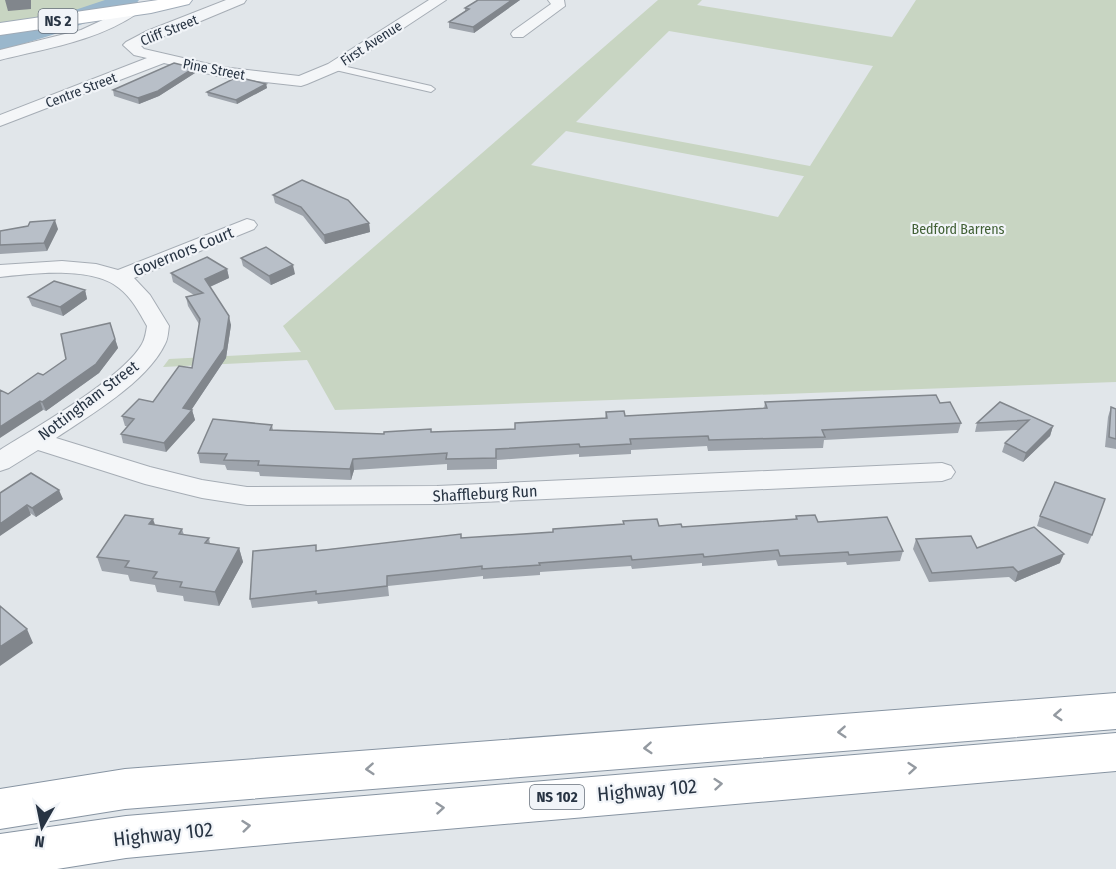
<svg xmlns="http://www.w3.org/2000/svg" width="1116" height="869" font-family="'Fira Sans Condensed',sans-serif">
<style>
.green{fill:#c8d5c2;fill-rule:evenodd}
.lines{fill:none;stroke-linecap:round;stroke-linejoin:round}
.river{fill:#9ab7cc;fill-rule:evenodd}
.service-casing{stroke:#a6adb5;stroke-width:2}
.minor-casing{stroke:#a6adb5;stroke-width:2}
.primary-casing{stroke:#a0abb7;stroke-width:2}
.motorway-casing{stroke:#8794a2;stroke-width:2}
.service{fill:#f4f6f8;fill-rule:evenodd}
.minor{fill:#f4f6f8;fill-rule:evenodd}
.primary{fill:#fff;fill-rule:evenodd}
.motorway{fill:#fff;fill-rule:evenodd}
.wall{fill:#9ea4ac}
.shaded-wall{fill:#81868c}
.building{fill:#b8bfc8;stroke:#81868c;stroke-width:1.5}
.oneway{stroke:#949aa1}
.labels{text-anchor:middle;stroke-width:4.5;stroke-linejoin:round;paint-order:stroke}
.far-street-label{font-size:14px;fill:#283443;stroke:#f1f4f8}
.far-park-label{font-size:14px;fill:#416035;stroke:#f1f4f8}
.shield{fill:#f1f4f8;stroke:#646e79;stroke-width:1.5}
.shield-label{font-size:15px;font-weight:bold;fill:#283443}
.street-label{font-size:16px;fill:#283443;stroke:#f1f4f8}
.near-street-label{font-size:20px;fill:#283443;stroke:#f1f4f8}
</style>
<rect width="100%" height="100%" fill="#e1e6ea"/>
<path class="green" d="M 0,0 L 121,0 L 73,13 L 0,23 Z
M 658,0 L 702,0 L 697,5 L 892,37 L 916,0 L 1116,0 L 1116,382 L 335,410 L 307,360 L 163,367 L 169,359 L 301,352 L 283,326 ZM 669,31 L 873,66 L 810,166 L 576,122 ZM 566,131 L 803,176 L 804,176 L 778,217 L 531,165 Z"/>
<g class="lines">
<path class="river" d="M 105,0 L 139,0 L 135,5 L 52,35 L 0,51 L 0,35 Z"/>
<defs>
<path id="service" d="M 334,64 L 431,86 L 435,89 L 431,92 L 331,69 L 330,67 Z"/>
<path id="minor" d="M 226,0 L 246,0 L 244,3 L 141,46 L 144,49 L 222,67 L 299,76 L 328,64 L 429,0 L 446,0 L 340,70 L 307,84 L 301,86 L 222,77 L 164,63 L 0,126 L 0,115 L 147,58 L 134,55 L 123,45 L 126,42 L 147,31 Z
M 548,0 L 564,0 L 565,6 L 523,37 L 513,37 L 511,34 L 513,31 L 551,4 Z
M 133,6 L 140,10 L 138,13 C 97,41 48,48 0,60 L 0,50 L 81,30 Z
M 247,219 L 254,221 L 257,225 L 254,229 L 134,278 L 150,295 L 169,326 C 168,332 168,339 165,344 C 147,382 90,415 56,438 L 150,467 L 202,480 L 247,487 L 437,486 L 942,463 L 951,466 L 955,472 L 951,478 L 942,481 L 437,504 L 247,505 L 202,498 L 145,484 L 38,450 L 9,468 L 0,471 L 0,450 C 35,428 123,378 142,344 C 145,339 146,332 147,326 C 139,312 132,298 119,288 C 93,266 33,273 0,277 L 0,265 L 62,261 L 96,264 L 118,270 Z"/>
<path id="primary" d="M 158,0 L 192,0 L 189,4 L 151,13 L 0,35 L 0,23 Z"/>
<path id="motorway" d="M 1116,693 L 1116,729 L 125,809 L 0,829 L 0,789 L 125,769 Z
M 1116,733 L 1116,771 L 297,842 L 126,858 L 57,869 L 0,869 L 0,834 L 126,816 Z"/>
</defs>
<use href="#service" class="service-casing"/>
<use href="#minor" class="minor-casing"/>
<use href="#primary" class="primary-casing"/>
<use href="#motorway" class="motorway-casing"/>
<use href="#service" class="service"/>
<use href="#minor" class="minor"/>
<use href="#primary" class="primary"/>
<use href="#motorway" class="motorway"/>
</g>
<path class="wall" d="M 478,0 L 520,0 L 474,33 L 449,28 L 449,22 L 465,11 L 465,8 Z
M 195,73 L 159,96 L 139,104 L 114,96 L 113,90 Z
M 266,84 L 267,88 L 237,104 L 208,96 L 207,92 Z
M 273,195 L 369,223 L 370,232 L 325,244 L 303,216 L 275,203 Z
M 58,229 L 47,251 L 0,254 L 0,231 Z
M 241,258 L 295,274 L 271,285 L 243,266 Z
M 227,269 L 229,278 L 210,287 L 231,325 L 226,358 L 191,410 L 192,410 L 195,420 L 166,452 L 123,443 L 121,434 L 127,426 L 125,426 L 122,416 L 153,402 L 192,368 L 199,324 L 188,306 L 186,297 L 194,295 L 173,282 L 171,273 Z
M 85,290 L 87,299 L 63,316 L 32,306 L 28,297 Z
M 110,323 L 118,348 L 99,373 L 46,411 L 8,394 L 43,375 L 66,359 Z
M 765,402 L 940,403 L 961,423 L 958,433 L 824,440 L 823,448 L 708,451 L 707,446 L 631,450 L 631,454 L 579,457 L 579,454 L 497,460 L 497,469 L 447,470 L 447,464 L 354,470 L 351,480 L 260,476 L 259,472 L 227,470 L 225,465 L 200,463 L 198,453 L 272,425 L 273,430 L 384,434 L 515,429 L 515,423 L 605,418 L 606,412 L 625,416 L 764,409 Z
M 1000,402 L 1053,426 L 1050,436 L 1023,462 L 1002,452 L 1005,443 L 1018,430 L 975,432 L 977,423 Z
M 1111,407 L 1116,409 L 1116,449 L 1105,447 L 1108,417 Z
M 0,493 L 63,499 L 36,517 Z
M 796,516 L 818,522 L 903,551 L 900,561 L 847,565 L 846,562 L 778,566 L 776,560 L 702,566 L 702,563 L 632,569 L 631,566 L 540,572 L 540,575 L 483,579 L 483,576 L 388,586 L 389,596 L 318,604 L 317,601 L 252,608 L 250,599 L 317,550 L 553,532 L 623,525 L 623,521 L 659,526 L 682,527 L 795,520 Z
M 1040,516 L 1092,535 L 1088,544 L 1037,526 Z
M 155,525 L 182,529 L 184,535 L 209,538 L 210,544 L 239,548 L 243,562 L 219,606 L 184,601 L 183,596 L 157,592 L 155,585 L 130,581 L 128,575 L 102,571 L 97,557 Z
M 916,539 L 977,548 L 1060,563 L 1015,582 L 1009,577 L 929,582 L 913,549 Z"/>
<path class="shaded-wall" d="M 5,0 L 31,0 L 31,9 L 8,11 Z
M 512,0 L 520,0 L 474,33 L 473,27 Z
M 194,68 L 195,73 L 159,96 L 139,104 L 138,98 Z
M 266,84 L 267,88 L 237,104 L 236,100 Z
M 55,220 L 58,229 L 47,251 L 44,243 Z
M 369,223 L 370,232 L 325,244 L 324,235 Z
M 293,265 L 295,274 L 271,285 L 269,276 Z
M 227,269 L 229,278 L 207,288 L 205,279 Z
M 85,290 L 87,299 L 63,316 L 60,307 Z
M 229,316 L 231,325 L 226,358 L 186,418 L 192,410 L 195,420 L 166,452 L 164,443 Z
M 115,339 L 118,348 L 99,373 L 46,411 L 42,402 Z
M 40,401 L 43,410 L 0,438 L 0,427 Z
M 1053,426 L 1050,436 L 1023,462 L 1026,453 Z
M 353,459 L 354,470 L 351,480 L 350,469 Z
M 59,490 L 63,499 L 36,517 L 32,508 Z
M 27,505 L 31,515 L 0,536 L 0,524 Z
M 153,519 L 158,533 L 149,524 Z
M 239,548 L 243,562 L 219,606 L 215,592 Z
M 1064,554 L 1060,563 L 1015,582 L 1018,572 Z
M 27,629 L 33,643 L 0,666 L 0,647 Z"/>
<path class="building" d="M 478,0 L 512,0 L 473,27 L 449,22 L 469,9 L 465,8 Z
M 174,63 L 194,68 L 158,91 L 138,98 L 113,90 Z
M 237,77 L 266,84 L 236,100 L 207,92 Z
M 302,180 L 348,200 L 369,223 L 324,235 L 301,207 L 273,195 Z
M 55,220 L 44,243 L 0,245 L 0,231 L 28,226 L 30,222 Z
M 266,247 L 293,265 L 269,276 L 241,258 Z
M 207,257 L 227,269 L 205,279 L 229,316 L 224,349 L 183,408 L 192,410 L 164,443 L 121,434 L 134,419 L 122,416 L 139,399 L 153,402 L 179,366 L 192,368 L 200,319 L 186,297 L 203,293 L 171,273 Z
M 54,281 L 85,290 L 60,307 L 28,297 Z
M 110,323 L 115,339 L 96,364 L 42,402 L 40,401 L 0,427 L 0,390 L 8,394 L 38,373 L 43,375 L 66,359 L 61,334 Z
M 936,395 L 940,403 L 950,402 L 961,423 L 822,430 L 825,437 L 709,440 L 708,436 L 630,439 L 631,444 L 580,447 L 579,444 L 496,449 L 496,458 L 446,459 L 447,453 L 353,459 L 350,469 L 258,465 L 259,461 L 224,460 L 227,454 L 198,453 L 213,419 L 272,425 L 270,430 L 384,434 L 384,432 L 431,429 L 431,432 L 515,429 L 515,423 L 607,418 L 606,412 L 624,411 L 625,416 L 767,408 L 765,402 Z
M 1000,402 L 1053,426 L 1026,453 L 1005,443 L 1029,420 L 977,423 Z
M 1111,407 L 1116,409 L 1116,439 L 1109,437 Z
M 31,473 L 59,490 L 32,508 L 27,505 L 0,524 L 0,493 Z
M 1055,482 L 1105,499 L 1092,535 L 1040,516 Z
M 125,515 L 153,519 L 149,524 L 182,529 L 179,534 L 209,538 L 205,543 L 239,548 L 215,592 L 180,587 L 182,582 L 153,578 L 157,572 L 125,567 L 129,561 L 97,557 Z
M 815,515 L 818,522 L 887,517 L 903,551 L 849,555 L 848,552 L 780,556 L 778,550 L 704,557 L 703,554 L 632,560 L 631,556 L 539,563 L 540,565 L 482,569 L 482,566 L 387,576 L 387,586 L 316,594 L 316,591 L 250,599 L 253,551 L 316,545 L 316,551 L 461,534 L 461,538 L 553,532 L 553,529 L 624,524 L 623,521 L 657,519 L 659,526 L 681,524 L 682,527 L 797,519 L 796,516 Z
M 1034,527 L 1064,554 L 1018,572 L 1013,567 L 932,573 L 916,539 L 971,536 L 977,548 Z
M 0,606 L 27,629 L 0,647 Z"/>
<defs><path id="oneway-chevron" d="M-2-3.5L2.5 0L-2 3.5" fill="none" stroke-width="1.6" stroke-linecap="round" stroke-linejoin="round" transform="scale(1.5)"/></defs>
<g class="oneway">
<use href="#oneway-chevron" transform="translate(1058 715) rotate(176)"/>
<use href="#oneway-chevron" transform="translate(842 732) rotate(176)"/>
<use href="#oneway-chevron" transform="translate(648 748) rotate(176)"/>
<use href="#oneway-chevron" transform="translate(912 768) rotate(-5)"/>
<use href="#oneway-chevron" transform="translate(370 769) rotate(176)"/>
<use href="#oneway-chevron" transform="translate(718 784) rotate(-5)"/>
<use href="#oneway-chevron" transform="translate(440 808) rotate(-5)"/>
<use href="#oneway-chevron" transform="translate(246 826) rotate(-6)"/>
</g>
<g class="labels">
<g class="far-street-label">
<text transform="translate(169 30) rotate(-22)" y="5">Cliff Street</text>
<text transform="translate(371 43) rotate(-33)" y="5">First Avenue</text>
<text transform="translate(214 69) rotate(11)" y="5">Pine Street</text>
<text transform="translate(81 90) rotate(-21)" y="5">Centre Street</text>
</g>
<g class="far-park-label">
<text x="958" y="234">Bedford Barrens</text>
</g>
<g class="shield">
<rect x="38.5" y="9" width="39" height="24" rx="4.5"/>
<rect x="530" y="785" width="54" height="24" rx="4.5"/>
</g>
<g class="shield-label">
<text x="58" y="26">NS 2</text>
<text x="557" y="802">NS 102</text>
</g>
<g class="street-label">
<text transform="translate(183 251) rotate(-22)" y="6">Governors Court</text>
<text transform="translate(88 400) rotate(-37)" y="6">Nottingham Street</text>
<text transform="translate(485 493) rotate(-3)" y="6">Shaffleburg Run</text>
</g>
<g class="near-street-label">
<text transform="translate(647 790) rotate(-5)" y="7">Highway 102</text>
<text transform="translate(163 834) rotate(-6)" y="7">Highway 102</text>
</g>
</g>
<g transform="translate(42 827) rotate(189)" stroke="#f1f4f8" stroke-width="4.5" paint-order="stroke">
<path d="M0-4.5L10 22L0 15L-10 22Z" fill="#283443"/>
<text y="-9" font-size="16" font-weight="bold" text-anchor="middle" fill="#283443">N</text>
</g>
</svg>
